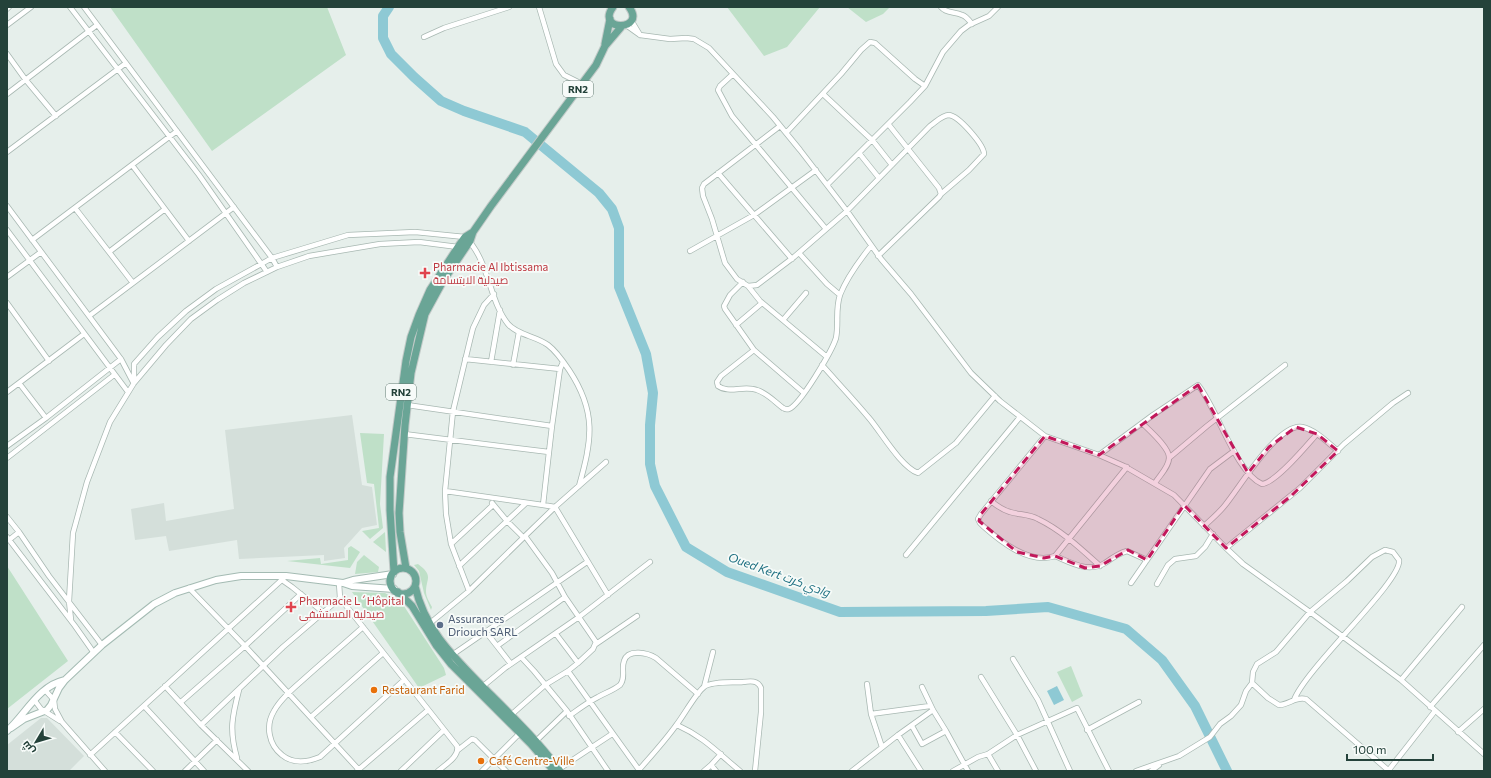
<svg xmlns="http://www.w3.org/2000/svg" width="1491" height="778" font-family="Commissioner,Cairo,sans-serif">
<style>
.built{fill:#d4dfda}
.green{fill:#bfe0c8}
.water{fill:#8ec9d4}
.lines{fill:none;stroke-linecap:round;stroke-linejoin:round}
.river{stroke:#8ec9d4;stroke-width:10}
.street-casing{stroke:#a8b8b2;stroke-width:6}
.secondary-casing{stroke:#a4bbb3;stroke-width:8}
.primary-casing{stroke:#c2cac8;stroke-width:9}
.street{stroke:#fff;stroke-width:4.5}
.secondary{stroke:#fff;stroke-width:6}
.primary{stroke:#6aa596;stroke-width:7}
.marked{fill:#c2185b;fill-opacity:0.2;stroke:#c2185b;stroke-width:3;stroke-dasharray:8 5;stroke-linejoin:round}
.health-dot{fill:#e0444e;stroke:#f7fbf9;stroke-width:1.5}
.service-dot{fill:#5c6f8a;stroke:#f7fbf9;stroke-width:1.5}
.food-dot{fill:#e8710a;stroke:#f7fbf9;stroke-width:1.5}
.labels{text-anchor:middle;stroke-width:3.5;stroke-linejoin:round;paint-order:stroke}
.shield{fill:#f7fbf9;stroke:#637a73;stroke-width:1}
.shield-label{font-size:10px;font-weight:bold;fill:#24423a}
.health-label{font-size:11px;fill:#be3a42;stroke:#f7fbf9;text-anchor:start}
.service-label{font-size:11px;fill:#4e5e75;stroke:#f7fbf9;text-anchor:start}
.food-label{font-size:11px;fill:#c56008;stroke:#f7fbf9;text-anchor:start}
.water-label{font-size:12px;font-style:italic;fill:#1c6f80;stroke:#f7fbf9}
</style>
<rect width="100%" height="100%" fill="#e6efeb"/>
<path class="built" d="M 352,415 L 362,485 L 372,487 L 377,525 L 362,528 L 344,548 L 345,558 L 324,561 L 324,555 L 239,559 L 237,540 L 169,551 L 166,536 L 135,540 L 131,509 L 164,503 L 166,521 L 234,509 L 225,430 Z
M 41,718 L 47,718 L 84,756 L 69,771 L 7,771 L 7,745 Z"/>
<path class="green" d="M 110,7 L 327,7 L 346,55 L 212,151 Z
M 727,7 L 820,7 L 787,47 L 764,56 Z
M 847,7 L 890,7 L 883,14 L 866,22 Z
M 360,433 L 384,434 L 380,504 L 383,528 L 370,539 L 362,531 L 379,528 L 374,484 L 367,483 Z
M 385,532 L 386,552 L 373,542 Z
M 351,546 L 360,552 L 350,568 L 287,561 L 320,558 L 321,564 L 348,560 L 348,548 Z
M 364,555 L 379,567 L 378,572 L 355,574 L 357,562 Z
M 418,564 C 434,576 426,578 426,592 C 426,597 430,603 432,607 L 431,610 L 424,593 L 419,571 L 414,565 Z
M 7,566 L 68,661 L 7,709 Z
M 352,592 L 385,593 L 402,603 L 444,668 L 446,675 L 419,688 Z
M 1071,666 L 1083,696 L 1072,702 L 1057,672 Z"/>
<path class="water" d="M 1057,686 L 1064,700 L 1054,705 L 1047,691 Z"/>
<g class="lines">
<path class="river" d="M 389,7 L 383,16 L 383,38 L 391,54 L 414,77 L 441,101 L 464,111 L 525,132 L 599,193 L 612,209 L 619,228 L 619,287 L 646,354 L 653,393 L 650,425 L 650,464 L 655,486 L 686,547 L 727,572 L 840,612 L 986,611 L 1048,607 L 1126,629 L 1162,660 L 1195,706 L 1227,771"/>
<defs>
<path id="street" d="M 70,7 L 199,175 L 267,272
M 84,7 L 272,258 L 277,267
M 539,7 L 556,64 L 564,75 L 582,84
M 941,7 C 947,14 954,11 962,15 C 966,16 969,20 972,24
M 7,9 L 9,7
M 631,20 L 640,35
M 7,25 L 31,7
M 626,25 L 640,35 L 670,39 L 686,38 L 694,39 L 709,48 L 773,117 L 800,150 L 847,211 L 881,259 L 911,294 L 971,373 L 1000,401 L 1045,436 L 1099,455 L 1124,466 L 1174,495 L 1226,548 L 1243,564 L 1310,612 L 1401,680 L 1484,754
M 424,37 L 444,28 L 509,7
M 7,54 L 25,79 L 56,116
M 733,74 L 720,86 L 718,90 L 732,116 L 826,229
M 7,94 L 97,25
M 823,94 L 873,141 L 892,165
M 780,126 L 704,184 L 702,188 L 703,196 L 712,219 L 725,263 L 737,279 L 748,286 L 757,285 L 794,257 L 847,211 L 930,126 C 936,122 942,115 949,115 C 959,116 984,145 984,154 L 969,170 L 941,194
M 786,133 L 841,74 L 861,50 L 870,42 L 875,43 L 915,79 L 925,86
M 7,152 L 126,63
M 859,153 L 879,178
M 132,165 L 189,241
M 718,173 L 792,259
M 827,185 L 910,102 L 925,86 L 943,52 L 961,31 L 969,25 L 989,16 L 998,7
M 7,206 L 121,359 L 133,382
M 75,208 L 133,283
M 7,230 L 128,392
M 32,240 L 177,131
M 690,251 L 754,215 L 816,170
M 109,252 L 165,209
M 799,253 L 827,284 L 840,295
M 878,256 L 939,197 L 941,194 L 939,188 L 889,125
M 7,277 L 41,252
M 743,282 L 730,295 L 724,306 L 725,309 L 754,350 L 804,393
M 748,286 L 760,301 L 827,357
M 7,303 L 49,361
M 89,316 L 234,207
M 783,320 L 806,293
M 736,325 L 762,303
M 754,350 L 721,376 L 717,382 L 718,386 C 729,394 744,385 757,390 C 767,393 775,402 783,408 C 786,409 785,410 789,409 C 800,405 832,351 836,338 C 839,323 835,310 840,295 C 847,277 859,261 871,246
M 465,359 L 560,369
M 491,362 L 500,310
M 513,365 L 519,332
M 822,365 C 838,383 854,400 869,418 C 881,432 901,467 918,473 L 956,443 L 995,396
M 19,383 L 46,418
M 134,383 L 134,364 L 158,337 L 186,311 L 216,289 L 272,258 L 348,235 L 415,232 L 465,237 C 489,259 489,301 508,324 C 517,335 536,336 548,345 C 556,351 563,361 569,370 C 597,412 592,440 579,486
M 7,392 L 84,334
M 407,405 L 552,426 L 560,369 L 563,362
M 1142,423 C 1149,430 1170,448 1169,458 C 1169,467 1159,476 1155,483
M 404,434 L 549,452 L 543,505 L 555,507 L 608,595
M 1045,436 L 981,514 L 978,519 L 980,523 L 983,526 C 1000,541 1029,565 1055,556 L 1127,467
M 7,446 L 46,418 L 121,359
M 549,452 L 552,426
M 1099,455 L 1153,415 L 1198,385 C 1217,408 1236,473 1262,484 C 1276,483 1307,445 1317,434
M 7,458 L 114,375
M 1169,458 L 1207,426 L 1285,365
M 445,491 L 543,505
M 991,501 C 997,506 1003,510 1010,512 C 1019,515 1029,514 1038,519 C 1061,530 1080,548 1100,566
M 492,503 L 507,521 L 523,537
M 7,517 L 19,532 L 49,576 L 102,645
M 1204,526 C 1212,519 1220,512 1226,504 C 1240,487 1278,423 1302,427 C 1316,430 1328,443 1338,451
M 7,537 L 75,626 L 94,653
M 9,540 L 19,532
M 451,544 L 493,505
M 1226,548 L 1300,488 L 1344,444 L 1393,403 L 1408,393
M 906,555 L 1020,417
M 1055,556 C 1072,563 1088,573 1105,563 C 1112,558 1119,553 1127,551 L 1147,560
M 459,566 L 526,503
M 282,580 L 292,587 L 323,612
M 339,583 L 340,598 L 457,746 C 460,756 445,765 438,771
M 1131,583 L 1210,469 L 1234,451
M 1157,584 L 1168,565 L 1175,559 L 1196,556 L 1205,547 L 1213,534
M 189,588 L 245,646 L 360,771
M 469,591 L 451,544 L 446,514 L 445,491 L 453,411 L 470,340 L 473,328 L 484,305 L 494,294
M 71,620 L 69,601 L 73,533 L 87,482 L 110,422 L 134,383 L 166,345 L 191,319 L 217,300 L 244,283 L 277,267 L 309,256 L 380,244 L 419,242 L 458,247
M 429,624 L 469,591 L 525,536
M 363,627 C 344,644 324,661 305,678 C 294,688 281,698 274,711 C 265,726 269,745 282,755 C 293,764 308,762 320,757 L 404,680
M 486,632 L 511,664
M 596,644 L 637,616
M 497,646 L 565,597
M 452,655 L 587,562
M 521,657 L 534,671 L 567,711 L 608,771
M 1013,659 L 1038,700 L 1070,771
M 578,663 L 593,649 L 596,642 L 565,597 L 552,573 L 525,536 L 555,507 L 606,462
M 568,671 L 639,770
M 981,677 L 1017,735 L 1036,771
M 1401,680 L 1462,607
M 1252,683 L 1268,698 L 1279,705 C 1289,705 1296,696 1306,699 L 1388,770
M 867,684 L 871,714 L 882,747
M 165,686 L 201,725 L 248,771
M 482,687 L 505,668 L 579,617 L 650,562
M 704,687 L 713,652
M 922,687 L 933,710 L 946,731 L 968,771
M 45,690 L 54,700 L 55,709 L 62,722 L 105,771
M 35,701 L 41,709 L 60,721
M 181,702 L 245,646 L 301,594
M 144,706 L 204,771
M 1430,707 L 1484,645
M 871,714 L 930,706
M 511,715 L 545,685 L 568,671 L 578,663 L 556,634
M 569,716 C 579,709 588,702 598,697 C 605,693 614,690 620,685 C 626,678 621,669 624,661 C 628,648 648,653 656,658 L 698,694
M 311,717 L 383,653
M 201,725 L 283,647 L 340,598
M 677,725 C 704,737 718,753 740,771
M 912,726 L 922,744 L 946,731
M 1087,730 L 1139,702
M 115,732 L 153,771
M 1458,732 L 1484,709
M 898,735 L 921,771
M 536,741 L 567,711
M 458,750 L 472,739 L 475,740 L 506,771
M 988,754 L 998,771
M 90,755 L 286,576
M 237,758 C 229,730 232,717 239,690
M 559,769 L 612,734
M 185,771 L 217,740
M 357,771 L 428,710
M 401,771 L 444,730
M 482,771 L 521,732
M 638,771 C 651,756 665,741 677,724 C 684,715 696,693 704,687 C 711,681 733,683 743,682 C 750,681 758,680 761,688 L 761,712 L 755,771
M 704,771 L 711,765
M 716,771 L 711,765 L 721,754
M 852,771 L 898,735 L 933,710
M 953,771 L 978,757 L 988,754 L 1017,735 L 1077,708 L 1109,771
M 1136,771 L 1179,756 L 1210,737 L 1220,724 L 1231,716 L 1241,705 L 1246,691 L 1252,683 L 1253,672 L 1257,664 L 1276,652 L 1310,612 L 1347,581 L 1372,557 L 1385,550 L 1393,552 L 1399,560 C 1403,580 1306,668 1294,700
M 1151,771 L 1159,765
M 1388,771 L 1435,711"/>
<path id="secondary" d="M 343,583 L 353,580 L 393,574
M 11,728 L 24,719 L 47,710 L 51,705 L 59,688 L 65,680 L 102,645 L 154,604 L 175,593 L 216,580 L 241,576 L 286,576 L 343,583 L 352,586 L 394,589
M 7,731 C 26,714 38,686 65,680"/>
<path id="primary" d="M 613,7 C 595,32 647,31 629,7
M 605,44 L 610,19
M 406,568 L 400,532 L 399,513 L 405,425 L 411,373 L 425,314 L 443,281 L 470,241 L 473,232 L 491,206 L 596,65 L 605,46 L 622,26
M390 581a13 13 0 1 1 26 0a13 13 0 1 1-26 0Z
M 394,572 L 390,510 L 390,477 L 406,361 L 411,337 L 419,315 L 430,290 L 460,244 L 465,237 L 473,232
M 415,586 C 425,631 455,658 486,690 C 512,716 538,741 560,771
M 398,592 L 412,606 L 436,645 L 451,664 L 531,744 L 554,771"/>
</defs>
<use href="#street" class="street-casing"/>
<use href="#secondary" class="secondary-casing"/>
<use href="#primary" class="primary-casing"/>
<use href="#street" class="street"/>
<use href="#secondary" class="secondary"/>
<use href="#primary" class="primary"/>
</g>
<path class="marked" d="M 1198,385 L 1248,473 L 1269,447 L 1296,427 L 1317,434 L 1338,451 L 1291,496 L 1226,548 L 1184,505 L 1147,560 L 1128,550 L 1100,566 L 1085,568 L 1055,556 L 1044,558 L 1017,552 L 979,521 L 981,514 L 1045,436 L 1099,455 Z"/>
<g class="health-dot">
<path d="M423 267h4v4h4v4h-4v4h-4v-4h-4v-4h4z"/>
<path d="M289 601h4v4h4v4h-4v4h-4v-4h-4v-4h4z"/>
</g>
<circle class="service-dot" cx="440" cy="625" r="4"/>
<g class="food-dot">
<circle cx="374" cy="690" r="4"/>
<circle cx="481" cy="761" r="4"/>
</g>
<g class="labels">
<g class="shield">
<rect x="563" y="81" width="30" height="16" rx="3"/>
<rect x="386" y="384" width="30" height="16" rx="3"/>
</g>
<g class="shield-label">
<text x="578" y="93">RN2</text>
<text x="401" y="396">RN2</text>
</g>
<g class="health-label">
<text x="433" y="271">Pharmacie Al Ibtissama<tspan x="433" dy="13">صيدلية الابتسامة</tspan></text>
<text x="299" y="605">Pharmacie L´Hôpital<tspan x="299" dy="13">صيدلية المستشفى</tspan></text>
</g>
<g class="service-label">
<text x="448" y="623">Assurances<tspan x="448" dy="13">Driouch SARL</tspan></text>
</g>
<g class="food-label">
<text x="382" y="694">Restaurant Farid</text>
<text x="489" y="765">Café Centre-Ville</text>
</g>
<g class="water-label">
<text transform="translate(779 575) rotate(20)" y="4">Oued Kert وادي كرت</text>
</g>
</g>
<rect width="1491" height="778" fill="none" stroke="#24423a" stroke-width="16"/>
<g transform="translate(36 742) rotate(232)" stroke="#f7fbf9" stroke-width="3" paint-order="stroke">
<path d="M0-3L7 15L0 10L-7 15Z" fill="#24423a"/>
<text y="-6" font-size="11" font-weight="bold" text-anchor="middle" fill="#24423a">ش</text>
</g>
<path d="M1347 754v6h86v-6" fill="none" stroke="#24423a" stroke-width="2"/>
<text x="1353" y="754" font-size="12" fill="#24423a" stroke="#f7fbf9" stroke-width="3" paint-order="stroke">100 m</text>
</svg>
